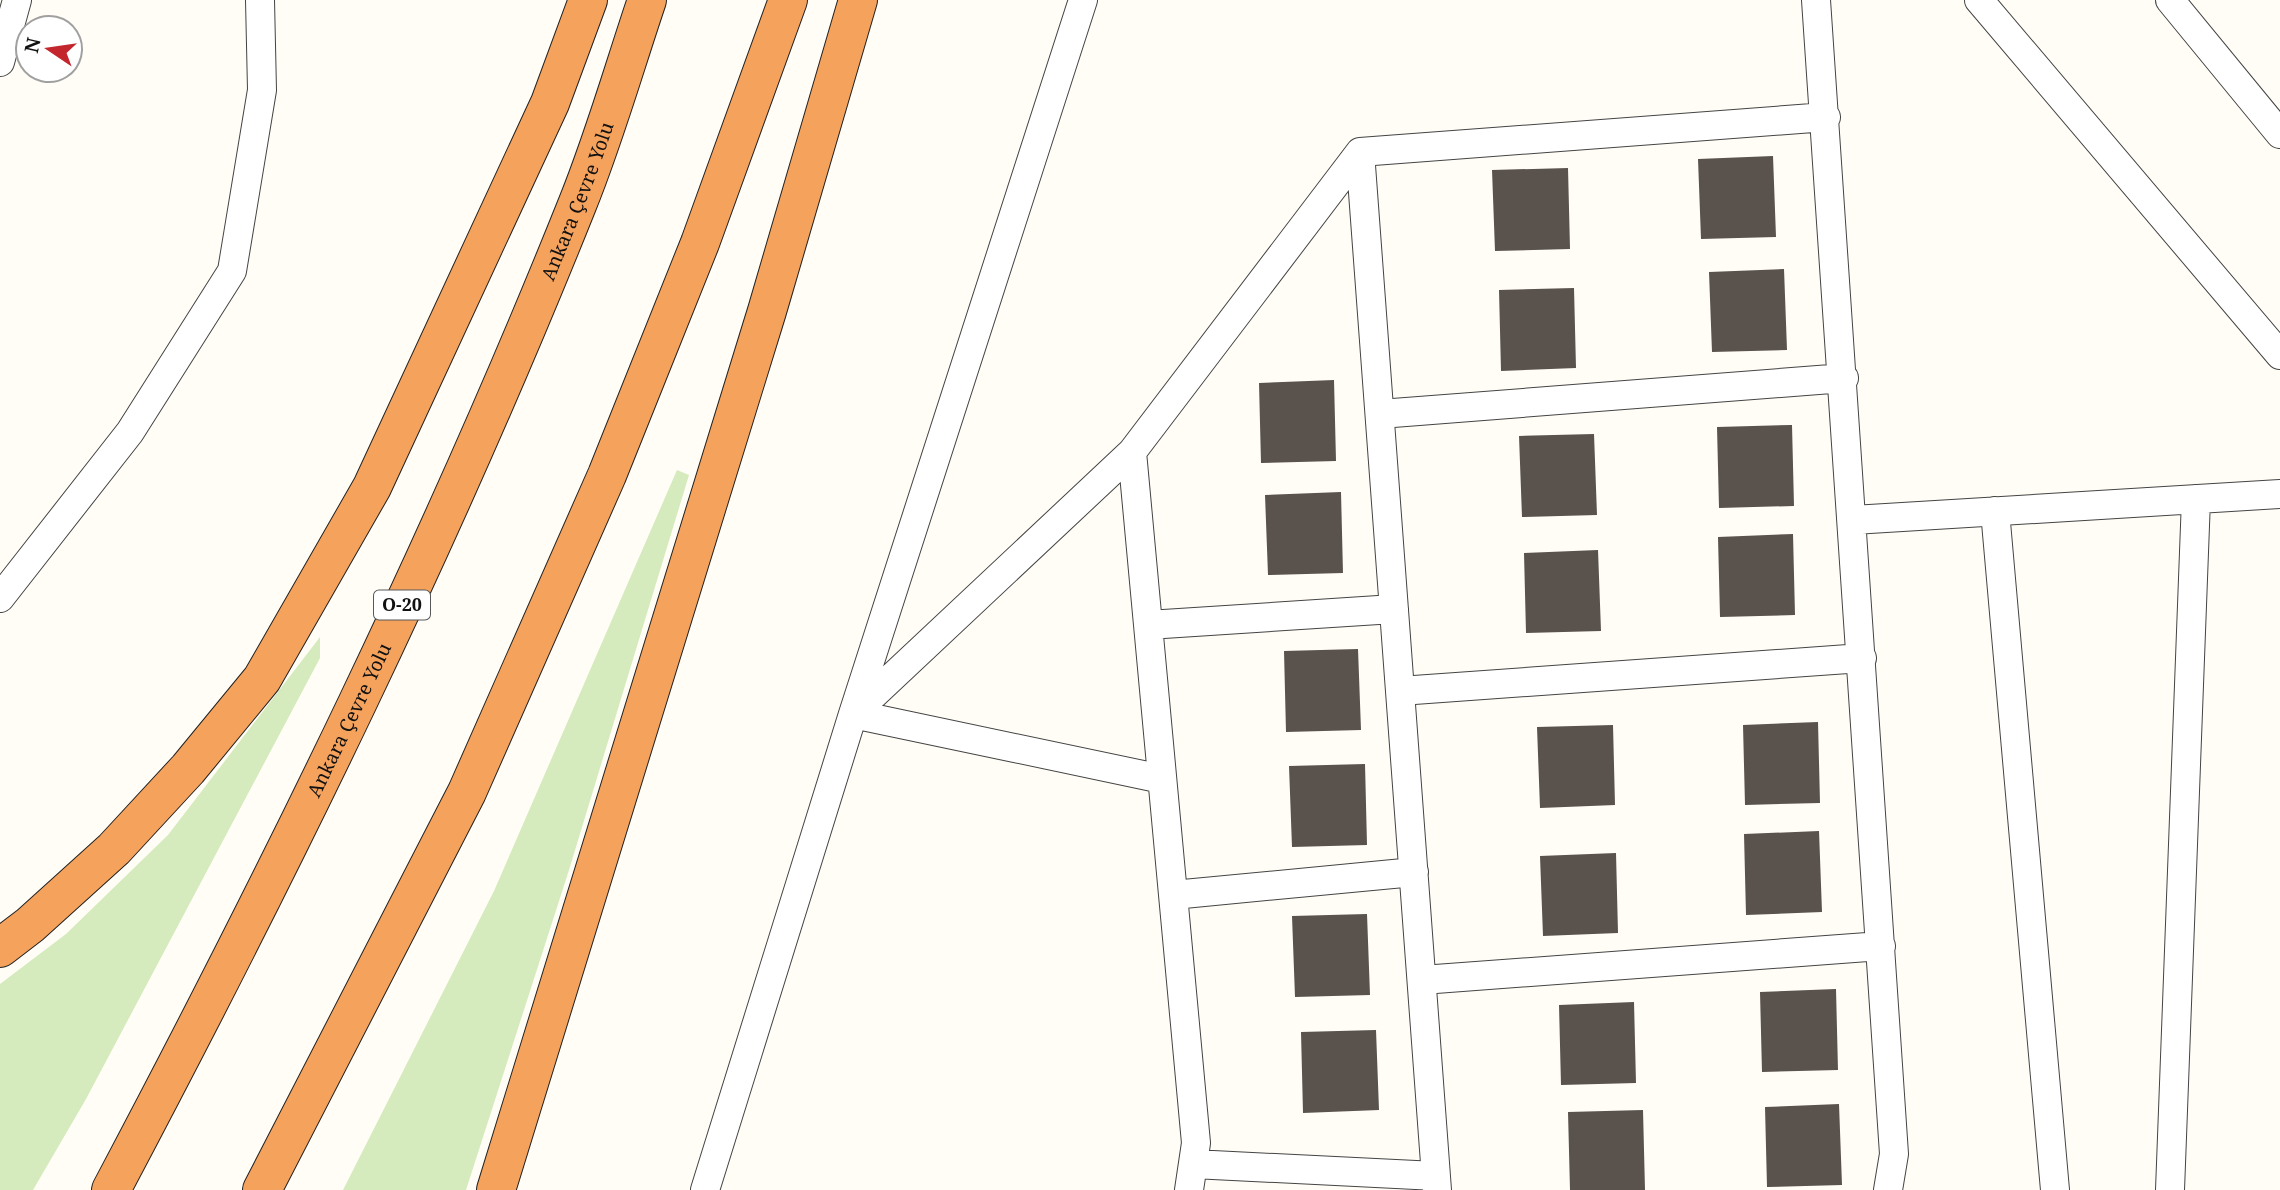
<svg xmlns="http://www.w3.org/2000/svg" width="2280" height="1190" font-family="'Noto Serif',serif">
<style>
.green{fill:#d5ebbd}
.building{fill:#5a524d}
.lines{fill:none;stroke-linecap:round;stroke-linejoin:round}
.street-casing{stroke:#444;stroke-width:30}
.highway-casing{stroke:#222;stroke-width:40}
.street{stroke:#fff;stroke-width:28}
.highway{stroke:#f5a25d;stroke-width:38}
.labels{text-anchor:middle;stroke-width:7;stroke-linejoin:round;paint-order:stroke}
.shield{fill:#fff;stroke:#585858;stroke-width:2}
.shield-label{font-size:18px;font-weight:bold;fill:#111}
.street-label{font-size:19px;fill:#111;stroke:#fff}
</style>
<rect width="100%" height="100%" fill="#fffdf5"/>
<path class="green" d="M 677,470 L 689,475 L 569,870 L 466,1190 L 343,1190 L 494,891 Z
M 320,637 L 320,658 L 86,1099 L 33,1190 L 0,1190 L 0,984 L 66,934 L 168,835 Z"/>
<path class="building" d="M 1773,156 L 1776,237 L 1701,239 L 1698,159 Z
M 1568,168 L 1570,249 L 1495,251 L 1492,170 Z
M 1784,269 L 1787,350 L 1712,352 L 1709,272 Z
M 1574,288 L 1576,368 L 1501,371 L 1499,290 Z
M 1334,380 L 1336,461 L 1261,463 L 1259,383 Z
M 1792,425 L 1794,506 L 1719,508 L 1717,427 Z
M 1594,434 L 1597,515 L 1522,517 L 1519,436 Z
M 1341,492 L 1343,573 L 1268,575 L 1265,495 Z
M 1793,534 L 1795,615 L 1720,617 L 1718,537 Z
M 1598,550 L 1601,631 L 1526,633 L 1524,553 Z
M 1358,649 L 1361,730 L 1286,732 L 1284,651 Z
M 1818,722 L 1820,803 L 1745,805 L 1743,725 Z
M 1613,725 L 1615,805 L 1540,808 L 1537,727 Z
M 1365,764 L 1367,845 L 1292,847 L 1289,766 Z
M 1819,831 L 1822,912 L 1746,915 L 1744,834 Z
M 1616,853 L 1618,933 L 1543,936 L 1540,856 Z
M 1367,914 L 1370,995 L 1295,997 L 1292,916 Z
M 1836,989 L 1838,1070 L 1762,1072 L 1760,992 Z
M 1634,1002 L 1636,1083 L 1561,1085 L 1559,1005 Z
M 1376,1030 L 1379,1110 L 1303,1113 L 1301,1032 Z
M 1839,1104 L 1842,1185 L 1767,1187 L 1765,1107 Z
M 1643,1110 L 1645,1190 L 1570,1190 L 1568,1112 Z"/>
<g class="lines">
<defs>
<path id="street" d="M 1816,0 L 1894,1154 L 1888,1190
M 1979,0 L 2280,355
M 2170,0 L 2280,134
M 0,62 L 17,0
M 1380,414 L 1844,378
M 1132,452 L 1196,1143 L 1189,1190
M 1995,511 L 2055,1190
M 1853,520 L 2280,494
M 0,598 L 130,432 L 232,271 L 262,90 L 260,0
M 1148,625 L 1394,609
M 1400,691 L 1862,658
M 855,712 L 1132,452 L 1360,152
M 853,714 L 1162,779
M 1173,895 L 1414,872
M 1422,980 L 1881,946
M 1193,1164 L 1436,1176
M 705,1190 L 853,714 L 1083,0
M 1437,1190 L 1360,152 L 1826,117
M 2170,1190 L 2196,499"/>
<g id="highway">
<path d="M 0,948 L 30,925 L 114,849 L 188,769 L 262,679 L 372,487 L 550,103 L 588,0"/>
<path id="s1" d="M 111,1190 C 281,869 442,542 577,205 C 604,139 624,68 647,0"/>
<path d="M 262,1190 L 467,792 L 607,475 L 700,243 L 788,0"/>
<path d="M 496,1190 L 767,311 L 858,0"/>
</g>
</defs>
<use href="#street" class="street-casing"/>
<use href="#highway" class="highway-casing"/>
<use href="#street" class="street"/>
<use href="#highway" class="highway"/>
</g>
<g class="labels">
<rect class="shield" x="374" y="590.5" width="56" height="29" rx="5"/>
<g class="shield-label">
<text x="402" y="611">O-20</text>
</g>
<g class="street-label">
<text dy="7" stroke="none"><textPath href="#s1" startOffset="1094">Ankara Çevre Yolu</textPath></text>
<text dy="7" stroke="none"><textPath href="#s1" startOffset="527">Ankara Çevre Yolu</textPath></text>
</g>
</g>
<g transform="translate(49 49) rotate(283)"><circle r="33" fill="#ffffff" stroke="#a0a0a0" stroke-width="2"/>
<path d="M0-5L12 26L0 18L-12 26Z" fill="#c4262e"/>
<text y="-10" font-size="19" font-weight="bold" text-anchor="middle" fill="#111111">N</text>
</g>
</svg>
